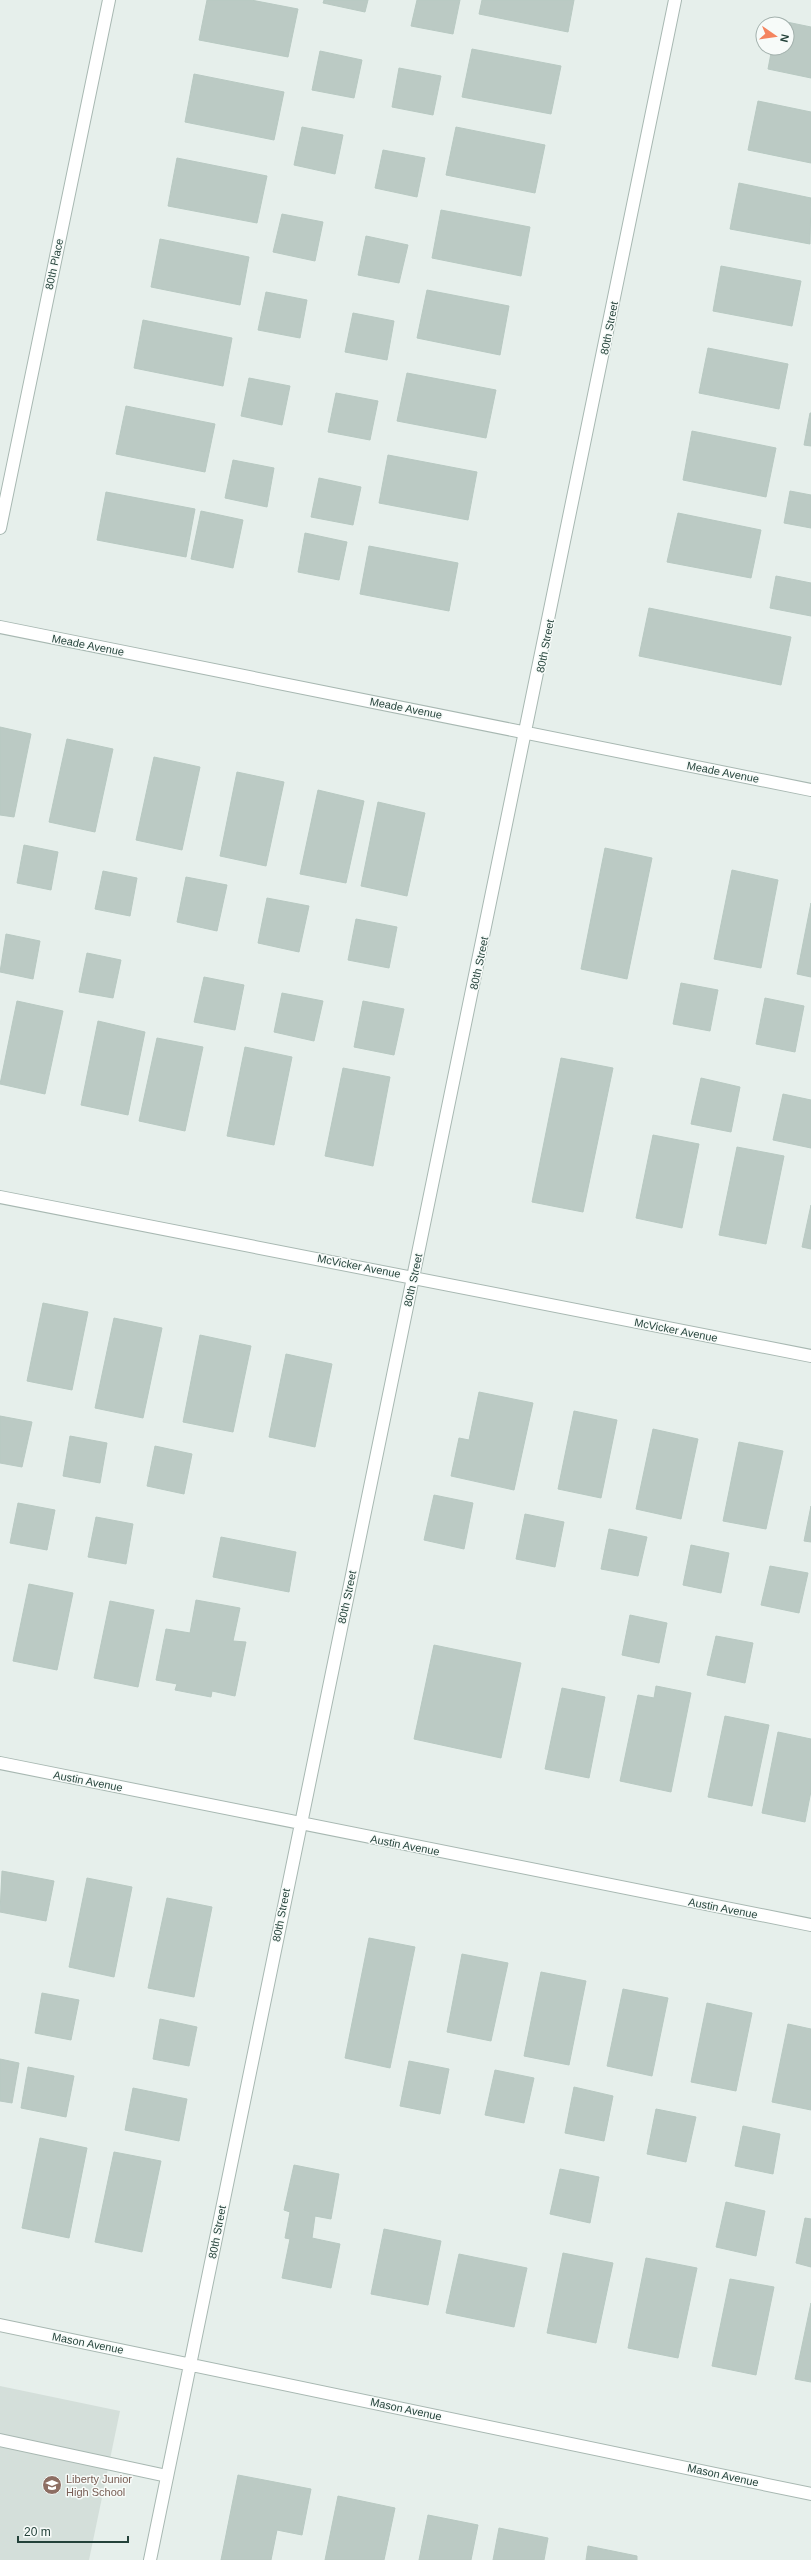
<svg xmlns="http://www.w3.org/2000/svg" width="811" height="2560" font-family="Arial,sans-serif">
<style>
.built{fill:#d4dfda}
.building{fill:#bbcac4;stroke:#b8c9c2}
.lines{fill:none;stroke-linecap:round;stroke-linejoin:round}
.lane-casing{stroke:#a8b8b2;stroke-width:14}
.street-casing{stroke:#a8b8b2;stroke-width:14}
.lane{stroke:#fff;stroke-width:12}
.street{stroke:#fff;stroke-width:12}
.labels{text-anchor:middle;stroke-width:3;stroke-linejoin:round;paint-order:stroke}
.street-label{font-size:11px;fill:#24423a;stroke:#f7fbf9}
.education-label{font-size:11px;fill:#785e54;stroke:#f7fbf9;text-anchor:start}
</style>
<rect width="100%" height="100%" fill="#e6efeb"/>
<path class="built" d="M 0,2386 L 120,2411 L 89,2560 L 0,2560 Z"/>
<path class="building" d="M 207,0 L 251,0 L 298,9 L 288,57 L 199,40 Z
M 324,0 L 368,0 L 365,12 L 323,3 Z
M 417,0 L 460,0 L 453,34 L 411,26 Z
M 482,0 L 574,0 L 568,32 L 479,14 Z
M 777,20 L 811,27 L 811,78 L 768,69 L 772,48 L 787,48 L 787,24 L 776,24 Z
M 472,49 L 561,66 L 551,114 L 462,97 Z
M 320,51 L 362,60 L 354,98 L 312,90 Z
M 399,68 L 441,76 L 433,115 L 392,107 Z
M 194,74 L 284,92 L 274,140 L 185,122 Z
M 758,101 L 811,112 L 811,163 L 748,150 Z
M 302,127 L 343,135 L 335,174 L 294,165 Z
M 456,127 L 545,145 L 535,193 L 446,175 Z
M 383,150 L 425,158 L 417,197 L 375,188 Z
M 177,158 L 267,176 L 257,223 L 168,206 Z
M 739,183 L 811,198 L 810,244 L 730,229 Z
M 441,210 L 530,227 L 521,276 L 432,258 Z
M 282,214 L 323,222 L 315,261 L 273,252 Z
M 366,236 L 408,245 L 399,283 L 358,275 Z
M 160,239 L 249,257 L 240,305 L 151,287 Z
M 721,266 L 801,281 L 792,326 L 713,311 Z
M 427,290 L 509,306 L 500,355 L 417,338 Z
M 266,292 L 307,300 L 300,338 L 258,330 Z
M 353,313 L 394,321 L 387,360 L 345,352 Z
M 143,320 L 232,338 L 223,386 L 134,368 Z
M 708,348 L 788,364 L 779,409 L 699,393 Z
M 407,373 L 496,390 L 486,438 L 397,421 Z
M 249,378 L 290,386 L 282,425 L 241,416 Z
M 336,393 L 378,401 L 370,440 L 328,432 Z
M 126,406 L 215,424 L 205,472 L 116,454 Z
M 810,413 L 811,413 L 811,446 L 804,445 Z
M 692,431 L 776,448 L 766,497 L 683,480 Z
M 388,455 L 477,472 L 468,520 L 379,503 Z
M 233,460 L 274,468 L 267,507 L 225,498 Z
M 319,478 L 361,487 L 353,525 L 311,517 Z
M 790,491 L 811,495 L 811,528 L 784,523 Z
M 106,492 L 195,509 L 186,557 L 97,540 Z
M 201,511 L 243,520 L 233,568 L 191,559 Z
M 678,513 L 761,530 L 751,578 L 667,562 Z
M 305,533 L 347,542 L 339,580 L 298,572 Z
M 369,546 L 458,563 L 449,611 L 360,594 Z
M 776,576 L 811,583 L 811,616 L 770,608 Z
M 649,608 L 791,637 L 781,685 L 639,656 Z
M 0,727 L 31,734 L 14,817 L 0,815 Z
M 67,739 L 113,749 L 95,832 L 49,822 Z
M 154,757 L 200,767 L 182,850 L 136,840 Z
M 237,772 L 284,782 L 266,866 L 220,856 Z
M 318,790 L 364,801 L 346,883 L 300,874 Z
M 378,802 L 425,813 L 407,896 L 361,886 Z
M 24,845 L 58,852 L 51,890 L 17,883 Z
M 605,848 L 652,858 L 627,979 L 581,969 Z
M 732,870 L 778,880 L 761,968 L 714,959 Z
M 103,871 L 137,878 L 130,916 L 95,909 Z
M 186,877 L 227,885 L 217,931 L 177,922 Z
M 267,898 L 309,906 L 299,952 L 258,943 Z
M 811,903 L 811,977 L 797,974 Z
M 356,919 L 397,927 L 389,968 L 348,960 Z
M 6,934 L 40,941 L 33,979 L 0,972 Z
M 87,953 L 121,960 L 113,998 L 79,992 Z
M 204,977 L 244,985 L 235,1030 L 194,1022 Z
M 681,983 L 718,990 L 710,1031 L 673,1024 Z
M 282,993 L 323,1001 L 314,1041 L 274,1032 Z
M 765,998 L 804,1006 L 795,1052 L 756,1044 Z
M 17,1001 L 63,1011 L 45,1094 L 0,1084 Z
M 363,1001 L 404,1009 L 394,1055 L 354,1047 Z
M 98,1021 L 145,1032 L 128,1115 L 81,1105 Z
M 157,1038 L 203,1047 L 185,1131 L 139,1121 Z
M 245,1047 L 292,1057 L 274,1145 L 227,1136 Z
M 561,1058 L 613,1068 L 583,1212 L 532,1202 Z
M 343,1068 L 390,1077 L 373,1166 L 325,1156 Z
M 701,1078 L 740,1087 L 731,1132 L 691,1124 Z
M 783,1094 L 811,1100 L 811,1148 L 773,1140 Z
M 653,1135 L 699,1144 L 682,1228 L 636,1218 Z
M 737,1147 L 784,1156 L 766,1244 L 719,1235 Z
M 811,1205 L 811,1249 L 802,1247 Z
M 43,1303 L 88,1312 L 72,1390 L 27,1381 Z
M 114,1318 L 162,1328 L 143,1418 L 95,1408 Z
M 200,1335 L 251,1346 L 233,1432 L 183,1422 Z
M 286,1354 L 332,1364 L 315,1447 L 269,1437 Z
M 479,1392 L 533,1403 L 514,1490 L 451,1476 L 459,1438 L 469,1440 Z
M 574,1411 L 617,1420 L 601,1498 L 558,1489 Z
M 0,1416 L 32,1422 L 22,1467 L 0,1463 Z
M 653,1429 L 698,1439 L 681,1519 L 636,1509 Z
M 70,1436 L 107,1443 L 100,1483 L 63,1476 Z
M 739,1442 L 783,1451 L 766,1529 L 723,1521 Z
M 155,1446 L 192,1454 L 184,1494 L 147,1486 Z
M 434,1495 L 473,1503 L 464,1549 L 424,1540 Z
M 18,1503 L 55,1510 L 47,1550 L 10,1543 Z
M 811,1506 L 811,1542 L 804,1541 Z
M 525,1514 L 564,1522 L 555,1567 L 516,1559 Z
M 96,1517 L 133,1524 L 126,1564 L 88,1557 Z
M 609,1529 L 647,1537 L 638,1576 L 601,1569 Z
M 221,1537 L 296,1552 L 289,1592 L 213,1577 Z
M 691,1545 L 729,1553 L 721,1593 L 683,1585 Z
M 770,1566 L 808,1573 L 799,1613 L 761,1605 Z
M 29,1584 L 73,1593 L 57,1670 L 13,1661 Z
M 196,1600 L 240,1608 L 233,1641 L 246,1642 L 235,1696 L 212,1691 L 211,1697 L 175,1690 L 177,1684 L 156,1680 L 166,1629 L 190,1633 Z
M 110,1601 L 154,1610 L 138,1687 L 94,1678 Z
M 630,1615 L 667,1623 L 659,1663 L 622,1655 Z
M 716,1636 L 753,1643 L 745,1683 L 707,1675 Z
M 434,1645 L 521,1663 L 501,1758 L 414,1739 Z
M 656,1686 L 691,1693 L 671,1792 L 620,1781 L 638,1695 L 654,1698 Z
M 562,1688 L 605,1697 L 589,1778 L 545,1769 Z
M 725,1716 L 769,1725 L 752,1806 L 708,1797 Z
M 778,1732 L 811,1739 L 811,1791 L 805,1822 L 762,1813 Z
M 2,1871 L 54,1881 L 46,1921 L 0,1912 Z
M 87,1878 L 132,1887 L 114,1977 L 69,1967 Z
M 167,1898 L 212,1907 L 194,1997 L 148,1988 Z
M 369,1938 L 415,1947 L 390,2068 L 345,2058 Z
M 462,1954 L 508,1963 L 491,2041 L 447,2032 Z
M 541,1972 L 586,1981 L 569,2065 L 524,2056 Z
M 623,1989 L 668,1998 L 652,2076 L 607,2066 Z
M 42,1993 L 79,2000 L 71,2040 L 35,2033 Z
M 707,2003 L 752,2013 L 736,2091 L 691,2082 Z
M 160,2019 L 197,2027 L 189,2066 L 153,2059 Z
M 788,2024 L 811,2029 L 811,2110 L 772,2102 Z
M 0,2059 L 19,2063 L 12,2103 L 0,2101 Z
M 409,2061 L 449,2069 L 440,2114 L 400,2106 Z
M 28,2067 L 74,2076 L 66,2117 L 21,2108 Z
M 495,2070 L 534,2078 L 524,2123 L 485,2115 Z
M 574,2087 L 613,2096 L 604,2141 L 565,2133 Z
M 133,2088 L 187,2099 L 179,2141 L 125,2130 Z
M 656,2109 L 696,2117 L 686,2162 L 647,2154 Z
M 743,2126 L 780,2134 L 773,2174 L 735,2166 Z
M 40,2138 L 87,2148 L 69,2238 L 22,2228 Z
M 114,2152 L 161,2161 L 142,2252 L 95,2242 Z
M 294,2165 L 339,2174 L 331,2219 L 315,2216 L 312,2238 L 340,2244 L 331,2288 L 282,2278 L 290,2239 L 285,2238 L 290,2212 L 284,2210 Z
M 560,2169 L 599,2177 L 590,2223 L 550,2214 Z
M 726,2202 L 765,2211 L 756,2256 L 716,2247 Z
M 805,2218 L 811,2219 L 811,2267 L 796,2263 Z
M 384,2229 L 441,2241 L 428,2305 L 371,2294 Z
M 563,2253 L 613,2263 L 596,2343 L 547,2333 Z
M 459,2254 L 527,2268 L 514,2327 L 446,2313 Z
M 646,2258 L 697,2268 L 678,2358 L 628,2348 Z
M 730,2279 L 774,2287 L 756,2375 L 712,2366 Z
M 811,2303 L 811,2382 L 795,2379 Z
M 238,2475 L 311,2489 L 302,2535 L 277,2530 L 271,2560 L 221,2560 Z
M 338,2496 L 395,2508 L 384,2560 L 325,2560 Z
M 428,2515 L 478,2525 L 471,2560 L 419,2560 Z
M 499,2528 L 548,2538 L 544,2560 L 493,2560 Z
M 588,2546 L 637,2556 L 637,2560 L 586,2560 Z"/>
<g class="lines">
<defs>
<path id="lane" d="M 0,2440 L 167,2476"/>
<path id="street" d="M 0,528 L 109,0
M 0,627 L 811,790
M 0,1197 L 811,1356
M 0,1763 L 811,1925
M 0,2325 L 811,2494
M 150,2560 L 675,0"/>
</defs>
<use href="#lane" class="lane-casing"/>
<use href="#street" class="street-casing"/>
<use href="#lane" class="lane"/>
<use href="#street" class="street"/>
</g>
<defs>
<symbol id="school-disc" viewBox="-11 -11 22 22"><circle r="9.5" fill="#8d6e63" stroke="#f7fbf9"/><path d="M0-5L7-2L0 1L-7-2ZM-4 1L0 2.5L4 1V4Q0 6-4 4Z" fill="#fff"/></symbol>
</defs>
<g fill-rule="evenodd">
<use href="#school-disc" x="41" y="2474" width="22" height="22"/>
</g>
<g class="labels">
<g class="street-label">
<text transform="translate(54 264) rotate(-78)" y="4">80th Place</text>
<text transform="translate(609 328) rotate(-79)" y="4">80th Street</text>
<text transform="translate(88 645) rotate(11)" y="4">Meade Avenue</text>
<text transform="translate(545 646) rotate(-79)" y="4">80th Street</text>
<text transform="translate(406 708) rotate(11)" y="4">Meade Avenue</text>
<text transform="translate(723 772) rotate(11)" y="4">Meade Avenue</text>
<text transform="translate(479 963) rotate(-78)" y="4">80th Street</text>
<text transform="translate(359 1266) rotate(11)" y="4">McVicker Avenue</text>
<text transform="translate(413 1280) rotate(-78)" y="4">80th Street</text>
<text transform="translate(676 1330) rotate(11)" y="4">McVicker Avenue</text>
<text transform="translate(347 1597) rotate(-78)" y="4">80th Street</text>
<text transform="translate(88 1781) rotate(11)" y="4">Austin Avenue</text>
<text transform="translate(405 1845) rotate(11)" y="4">Austin Avenue</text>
<text transform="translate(723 1908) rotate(11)" y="4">Austin Avenue</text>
<text transform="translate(281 1915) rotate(-79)" y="4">80th Street</text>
<text transform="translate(217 2232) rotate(-79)" y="4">80th Street</text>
<text transform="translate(88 2343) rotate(11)" y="4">Mason Avenue</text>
<text transform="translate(406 2409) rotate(12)" y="4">Mason Avenue</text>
<text transform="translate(723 2475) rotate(12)" y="4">Mason Avenue</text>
</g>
<g class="education-label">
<text x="66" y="2483">Liberty Junior<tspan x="66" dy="13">High School</tspan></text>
</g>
</g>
<g transform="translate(775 36) rotate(103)"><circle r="19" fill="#f7fbf9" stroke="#a3b1ad"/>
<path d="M0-3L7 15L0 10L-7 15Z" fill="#f4845f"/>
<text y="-6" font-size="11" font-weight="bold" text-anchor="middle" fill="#24423a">N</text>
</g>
<path d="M18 2536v6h110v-6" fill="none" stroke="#24423a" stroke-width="2"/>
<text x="24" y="2536" font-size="12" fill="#24423a" stroke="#f7fbf9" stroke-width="3" paint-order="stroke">20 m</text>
</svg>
